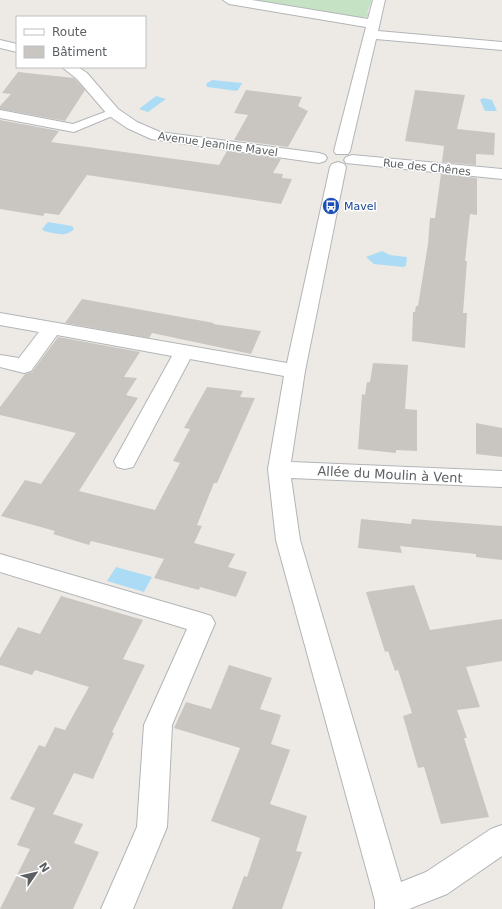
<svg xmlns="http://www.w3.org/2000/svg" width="502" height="909" font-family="'DejaVu Sans',sans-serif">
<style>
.green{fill:#c6e2c4}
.water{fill:#acdcf5}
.building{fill:#c9c5c1}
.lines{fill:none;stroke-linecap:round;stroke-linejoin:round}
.service-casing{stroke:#b2b5b8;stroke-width:2}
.minor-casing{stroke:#b2b5b8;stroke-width:2}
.service{fill:#fff;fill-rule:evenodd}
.minor{fill:#fff;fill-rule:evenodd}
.labels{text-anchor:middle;stroke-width:3;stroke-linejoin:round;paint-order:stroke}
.far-street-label{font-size:11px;fill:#5c6063;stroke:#fff}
.far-transit-label{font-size:11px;fill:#164399;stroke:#fff;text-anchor:start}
.street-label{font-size:13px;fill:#5c6063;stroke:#fff}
</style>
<rect width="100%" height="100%" fill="#edeae5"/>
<path class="green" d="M 249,0 L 372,0 L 367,13 L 372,14 L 366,17 L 351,17 Z"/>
<path class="water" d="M 212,80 L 242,83 L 242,84 L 237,91 L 207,87 L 206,84 Z
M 156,96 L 166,99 L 148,112 L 139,109 Z
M 483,98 L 492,100 L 497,111 L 485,111 L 480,100 Z
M 48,222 L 72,226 L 74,229 C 66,238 54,233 44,231 L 42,229 Z
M 382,251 L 390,255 L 407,257 L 406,266 L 403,267 L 374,264 L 366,257 Z
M 116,567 L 152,577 L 144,592 L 107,581 Z"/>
<path class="building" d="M 18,72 L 74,78 L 85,90 L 65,121 L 0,109 L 0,106 L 11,94 L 2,93 Z
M 246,90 L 302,97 L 298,106 L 308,111 L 288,147 L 234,140 L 248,115 L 234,113 Z
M 415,90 L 465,95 L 457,129 L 495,133 L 494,155 L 476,154 L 476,165 L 442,162 L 444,146 L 405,141 Z
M 0,120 L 59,131 L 51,142 L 219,165 L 227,151 L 281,159 L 273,173 L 283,174 L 282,178 L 292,179 L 281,204 L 87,175 L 59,215 L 45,213 L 43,216 L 0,209 Z
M 441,174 L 477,178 L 477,215 L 470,214 L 465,261 L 467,261 L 463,313 L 467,313 L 465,348 L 412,341 L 413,312 L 415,312 L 416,306 L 418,306 L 428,244 L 430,218 L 435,218 Z
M 82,299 L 214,323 L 213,324 L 261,331 L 251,354 L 152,333 L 149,338 L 65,323 Z
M 58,337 L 140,352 L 124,377 L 137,378 L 126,395 L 138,398 L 79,491 L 155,510 L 180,463 L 173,461 L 190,429 L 184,428 L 207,387 L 243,391 L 240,397 L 255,398 L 217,483 L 214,483 L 197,525 L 202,526 L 194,543 L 235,554 L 228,567 L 247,572 L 236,597 L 200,587 L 199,590 L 154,578 L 164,559 L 91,541 L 89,545 L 53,534 L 55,531 L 1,516 L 25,480 L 41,484 L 76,433 L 0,415 L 0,407 L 25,374 L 32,372 Z
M 373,363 L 408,365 L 405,409 L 417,410 L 417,451 L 396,450 L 396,453 L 358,449 L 362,394 L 365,395 L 367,382 L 370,382 Z
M 476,423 L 502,428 L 502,457 L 476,454 Z
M 361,519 L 411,524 L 412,519 L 502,526 L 502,560 L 476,557 L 476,554 L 400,546 L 402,553 L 358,548 Z
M 414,585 L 430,630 L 502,619 L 502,661 L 466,667 L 480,707 L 457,710 L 467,738 L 464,738 L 489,817 L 441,824 L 424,767 L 418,768 L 403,716 L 412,713 L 398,670 L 395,671 L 388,651 L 385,652 L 366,592 Z
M 61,596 L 143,620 L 123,659 L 145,665 L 112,732 L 114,733 L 93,779 L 74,773 L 53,814 L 83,824 L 74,843 L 99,852 L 73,909 L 0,909 L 30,849 L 17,845 L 35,808 L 46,812 L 10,799 L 39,745 L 45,747 L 55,727 L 65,730 L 89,687 L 35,670 L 32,675 L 0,665 L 0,658 L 18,627 L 40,634 Z
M 229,665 L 272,678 L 260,709 L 281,715 L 271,744 L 290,750 L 270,804 L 307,816 L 296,851 L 302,852 L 282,909 L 232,909 L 244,876 L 247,877 L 260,838 L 211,821 L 240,748 L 174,728 L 186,702 L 211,709 Z"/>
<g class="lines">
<defs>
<path id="service" d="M 113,109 L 117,110 L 119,112 L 117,114 L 74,132 L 0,118 L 0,110 L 73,124 Z"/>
<path id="minor" d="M 223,0 L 252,0 L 368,19 L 373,0 L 385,0 L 378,31 L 502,42 L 502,50 L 376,39 L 350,151 L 348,154 L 336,154 L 334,151 L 366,27 L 229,4 Z
M 0,40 L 17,44 L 17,52 L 0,48 Z
M 62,67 L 78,67 L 87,73 L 118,109 L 137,122 L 160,132 L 319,153 L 325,155 L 327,158 L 325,161 L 319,163 L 151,139 L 127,128 L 108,115 L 77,79 Z
M 352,155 L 502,169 L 502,179 L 346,163 L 344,160 L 346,157 Z
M 338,162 L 344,164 L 346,167 L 305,371 L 291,462 L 502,471 L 502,487 L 291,478 L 300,540 L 401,882 L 426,872 L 491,829 L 502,825 L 502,856 L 447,894 L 409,909 L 375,909 L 375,901 L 276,540 L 268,469 L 284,376 L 190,359 L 133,467 L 125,469 L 117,467 L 114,461 L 172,356 L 57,335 L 31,371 L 24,373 L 0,367 L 0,355 L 19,358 L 39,332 L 0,325 L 0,313 L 287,363 L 330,167 L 332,164 Z
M 0,554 L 202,613 L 211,616 L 215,623 L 172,725 L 167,827 L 133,909 L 101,909 L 137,827 L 144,725 L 187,629 L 0,572 Z"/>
</defs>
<use href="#service" class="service-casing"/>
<use href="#minor" class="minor-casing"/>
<use href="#service" class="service"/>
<use href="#minor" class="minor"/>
</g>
<defs>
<symbol id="bus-disc" viewBox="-11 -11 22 22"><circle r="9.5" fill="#1a4fb4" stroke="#fff"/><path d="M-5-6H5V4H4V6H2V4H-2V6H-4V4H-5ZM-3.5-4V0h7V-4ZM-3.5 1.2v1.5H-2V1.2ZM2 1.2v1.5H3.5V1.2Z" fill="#fff"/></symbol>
</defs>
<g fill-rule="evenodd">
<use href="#bus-disc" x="321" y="196" width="20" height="20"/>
</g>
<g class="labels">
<g class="far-street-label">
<text transform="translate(218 144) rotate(8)" y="4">Avenue Jeanine Mavel</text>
<text transform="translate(427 167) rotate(6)" y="4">Rue des Chênes</text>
</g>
<g class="far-transit-label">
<text x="344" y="210">Mavel</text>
</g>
<g class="street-label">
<text transform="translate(390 474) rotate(3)" y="5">Allée du Moulin à Vent</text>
</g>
</g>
<rect x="16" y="16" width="130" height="52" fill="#ffffff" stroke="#bebfc1"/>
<rect x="24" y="29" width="20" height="6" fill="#ffffff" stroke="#bebfc1"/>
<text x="52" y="36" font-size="12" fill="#5c6063">Route</text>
<rect x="24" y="46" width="20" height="12" fill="#c9c5c1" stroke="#bebfc1"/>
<text x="52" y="56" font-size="12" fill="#5c6063">Bâtiment</text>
<g transform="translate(36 873) rotate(56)" stroke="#ffffff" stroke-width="3" paint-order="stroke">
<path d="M0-3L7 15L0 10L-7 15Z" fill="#5c6063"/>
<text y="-6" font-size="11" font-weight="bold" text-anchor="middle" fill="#5c6063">N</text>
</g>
</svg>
